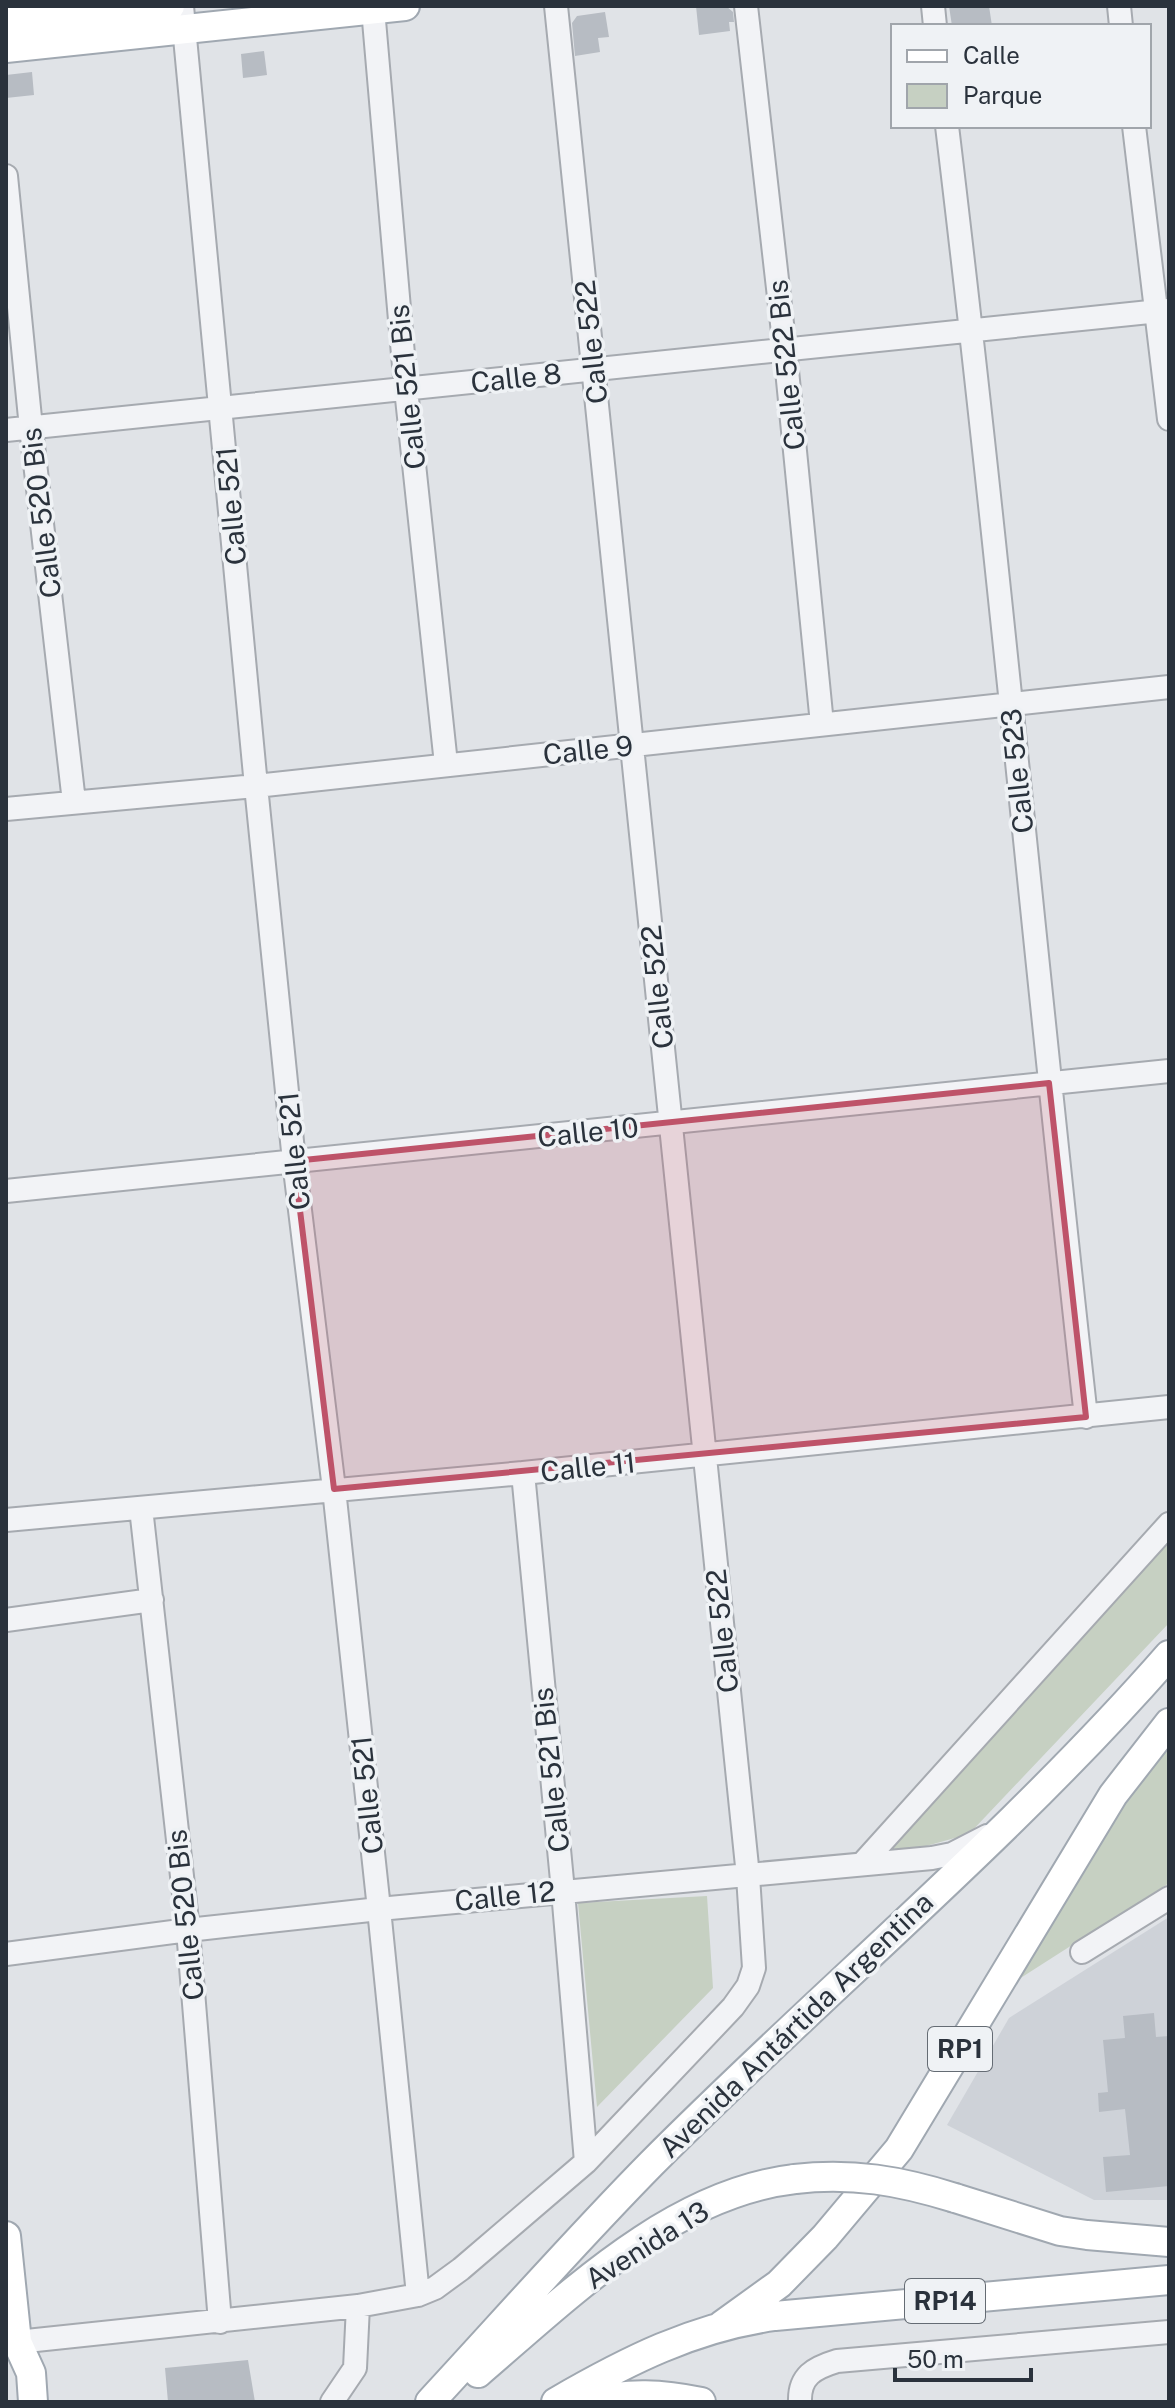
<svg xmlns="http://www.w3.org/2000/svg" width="1175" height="2408" font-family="'Public Sans',sans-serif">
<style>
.built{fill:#ced2d8}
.green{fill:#c6d0c2}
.building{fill:#b7bcc3}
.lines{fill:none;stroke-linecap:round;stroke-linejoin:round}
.minor-casing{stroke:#a6aab0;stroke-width:26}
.major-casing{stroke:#a0a8b1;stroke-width:32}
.minor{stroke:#f2f3f6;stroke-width:22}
.major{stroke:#fff;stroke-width:28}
.major-bridge-casing{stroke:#a0a8b1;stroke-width:32;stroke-linecap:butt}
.major-bridge{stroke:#fff;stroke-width:28}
.marked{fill:#be5369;fill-opacity:0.2;stroke:#be5369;stroke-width:6;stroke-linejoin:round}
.labels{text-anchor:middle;stroke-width:7;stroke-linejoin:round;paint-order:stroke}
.shield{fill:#eff2f5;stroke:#656c74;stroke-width:2}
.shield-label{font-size:26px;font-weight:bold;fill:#2a323c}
.street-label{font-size:28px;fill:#2a323c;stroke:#eff2f5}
</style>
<rect width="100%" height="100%" fill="#e0e3e7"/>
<path class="built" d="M 1169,1917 L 1169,2200 L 1094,2200 L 947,2125 L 1009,2018 Z"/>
<path class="green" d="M 1169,1532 L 1169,1623 L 969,1834 L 862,1864 Z
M 1169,1749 L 1169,1883 L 1019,1979 L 1132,1789 Z
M 707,1896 L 713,1988 L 597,2107 L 578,1903 Z"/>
<path class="building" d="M 696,6 L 726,6 L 733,12 L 734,22 L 729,22 L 730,31 L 699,35 Z
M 949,6 L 989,6 L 992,26 L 952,26 Z
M 605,12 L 609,37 L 598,38 L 600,52 L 575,56 L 572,23 L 577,16 Z
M 264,51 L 267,75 L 243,78 L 241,54 Z
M 32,72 L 34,95 L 6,98 L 6,75 Z
M 1154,2013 L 1156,2037 L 1169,2036 L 1169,2186 L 1106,2192 L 1103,2157 L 1130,2155 L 1125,2109 L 1099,2112 L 1098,2093 L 1108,2092 L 1103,2040 L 1125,2038 L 1123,2016 Z
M 248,2360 L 255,2402 L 168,2402 L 165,2368 Z"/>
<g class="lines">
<defs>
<path id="minor" d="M 182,6 L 256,786 L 294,1161 L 334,1489 L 379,1909 L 418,2295
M 746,6 L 785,350 L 822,724
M 933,6 L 935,26
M 1119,6 L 1121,26
M 373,9 L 406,389 L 446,764
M 947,126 C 999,556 1038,987 1086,1417
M 1134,126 L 1169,419
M 6,176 L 31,428 L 74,802
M 6,430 L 1169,310
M 6,809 L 256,786 L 1169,687
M 6,1191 L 1169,1071
M 523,1473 L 563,1891 L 586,2162
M 141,1508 L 188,1930 L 220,2322
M 6,1520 L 523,1473 L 1169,1407
M 6,1620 L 152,1600
M 862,1864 L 1169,1524
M 1082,1952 L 1169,1898
M 6,1954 L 188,1930 L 379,1909 L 932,1858 L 952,1854 L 987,1836
M 17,2342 L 358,2306 L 418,2295 L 435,2288 L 461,2269 L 586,2162 L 733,2007 L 748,1986 L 754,1968 L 748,1876 L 556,6
M 332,2402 L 355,2368 L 358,2306
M 800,2402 C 799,2376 814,2368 837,2361 L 1169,2332"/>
<path id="major" d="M 6,22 L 170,6
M 6,48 L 405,6
M 955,2198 L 1060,2231 L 1087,2235 L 1169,2242
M 6,2236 L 17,2342 L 31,2373 L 33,2402
M 722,2325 L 779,2284 L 825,2237 L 899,2149 L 1113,1795 L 1169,1723
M 478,2373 C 568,2296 672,2193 795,2179
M 430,2402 C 504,2322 576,2240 652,2163 C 822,1992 1010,1837 1169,1655
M 556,2402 C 627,2361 694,2327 775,2316 L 1169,2280
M 590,2402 C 628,2392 663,2394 701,2402"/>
</defs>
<use href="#minor" class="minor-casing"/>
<use href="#major" class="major-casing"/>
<use href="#minor" class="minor"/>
<use href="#major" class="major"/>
<defs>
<path id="major-bridge" d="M 795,2179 C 851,2172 901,2181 955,2198"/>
</defs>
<use href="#major-bridge" class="major-bridge-casing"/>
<use href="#major-bridge" class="major-bridge"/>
</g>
<path class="marked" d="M 1049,1083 L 1086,1417 L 334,1489 L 294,1161 Z"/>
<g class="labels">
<g class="shield">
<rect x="928" y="2027" width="64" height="44" rx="6"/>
<rect x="905" y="2279" width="80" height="44" rx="6"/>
</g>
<g class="shield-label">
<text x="960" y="2058">RP1</text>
<text x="945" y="2310">RP14</text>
</g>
<g class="street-label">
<text transform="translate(591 342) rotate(-96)" y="10">Calle 522</text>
<text transform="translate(786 365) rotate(-96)" y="10">Calle 522 Bis</text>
<text transform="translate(516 378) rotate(-6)" y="10">Calle 8</text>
<text transform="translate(407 387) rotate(-96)" y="10">Calle 521 Bis</text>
<text transform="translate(231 506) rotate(-95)" y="10">Calle 521</text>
<text transform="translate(41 513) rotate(-97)" y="10">Calle 520 Bis</text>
<text transform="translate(588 750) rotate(-6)" y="10">Calle 9</text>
<text transform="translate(1017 771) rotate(-96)" y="10">Calle 523</text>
<text transform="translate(657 987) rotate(-96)" y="10">Calle 522</text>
<text transform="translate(588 1132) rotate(-6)" y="10">Calle 10</text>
<text transform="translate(294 1151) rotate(-96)" y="10">Calle 521</text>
<text transform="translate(588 1467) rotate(-6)" y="10">Calle 11</text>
<text transform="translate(722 1631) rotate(-96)" y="10">Calle 522</text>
<text transform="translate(551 1770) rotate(-96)" y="10">Calle 521 Bis</text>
<text transform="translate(367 1795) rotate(-96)" y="10">Calle 521</text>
<text transform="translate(505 1896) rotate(-6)" y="10">Calle 12</text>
<text transform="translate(185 1915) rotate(-96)" y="10">Calle 520 Bis</text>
<text transform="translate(796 2025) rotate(-44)" y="10">Avenida Antártida Argentina</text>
<text transform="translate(647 2245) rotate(-32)" y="10">Avenida 13</text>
</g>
</g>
<rect width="1175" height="2408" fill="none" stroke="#2a323c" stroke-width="16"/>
<rect x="891" y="24" width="260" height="104" fill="#eff2f5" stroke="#a0a5ab" stroke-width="2"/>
<rect x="907" y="50" width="40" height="12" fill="#ffffff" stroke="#a0a5ab" stroke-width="2"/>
<text x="963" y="64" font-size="24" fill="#2a323c">Calle</text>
<rect x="907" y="84" width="40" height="24" fill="#c6d0c2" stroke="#a0a5ab" stroke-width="2"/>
<text x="963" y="104" font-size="24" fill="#2a323c">Parque</text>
<path d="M895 2368v12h136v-12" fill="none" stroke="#2a323c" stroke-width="4"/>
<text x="907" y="2368" font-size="24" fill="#2a323c" stroke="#eff2f5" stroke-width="6" paint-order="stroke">50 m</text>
</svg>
